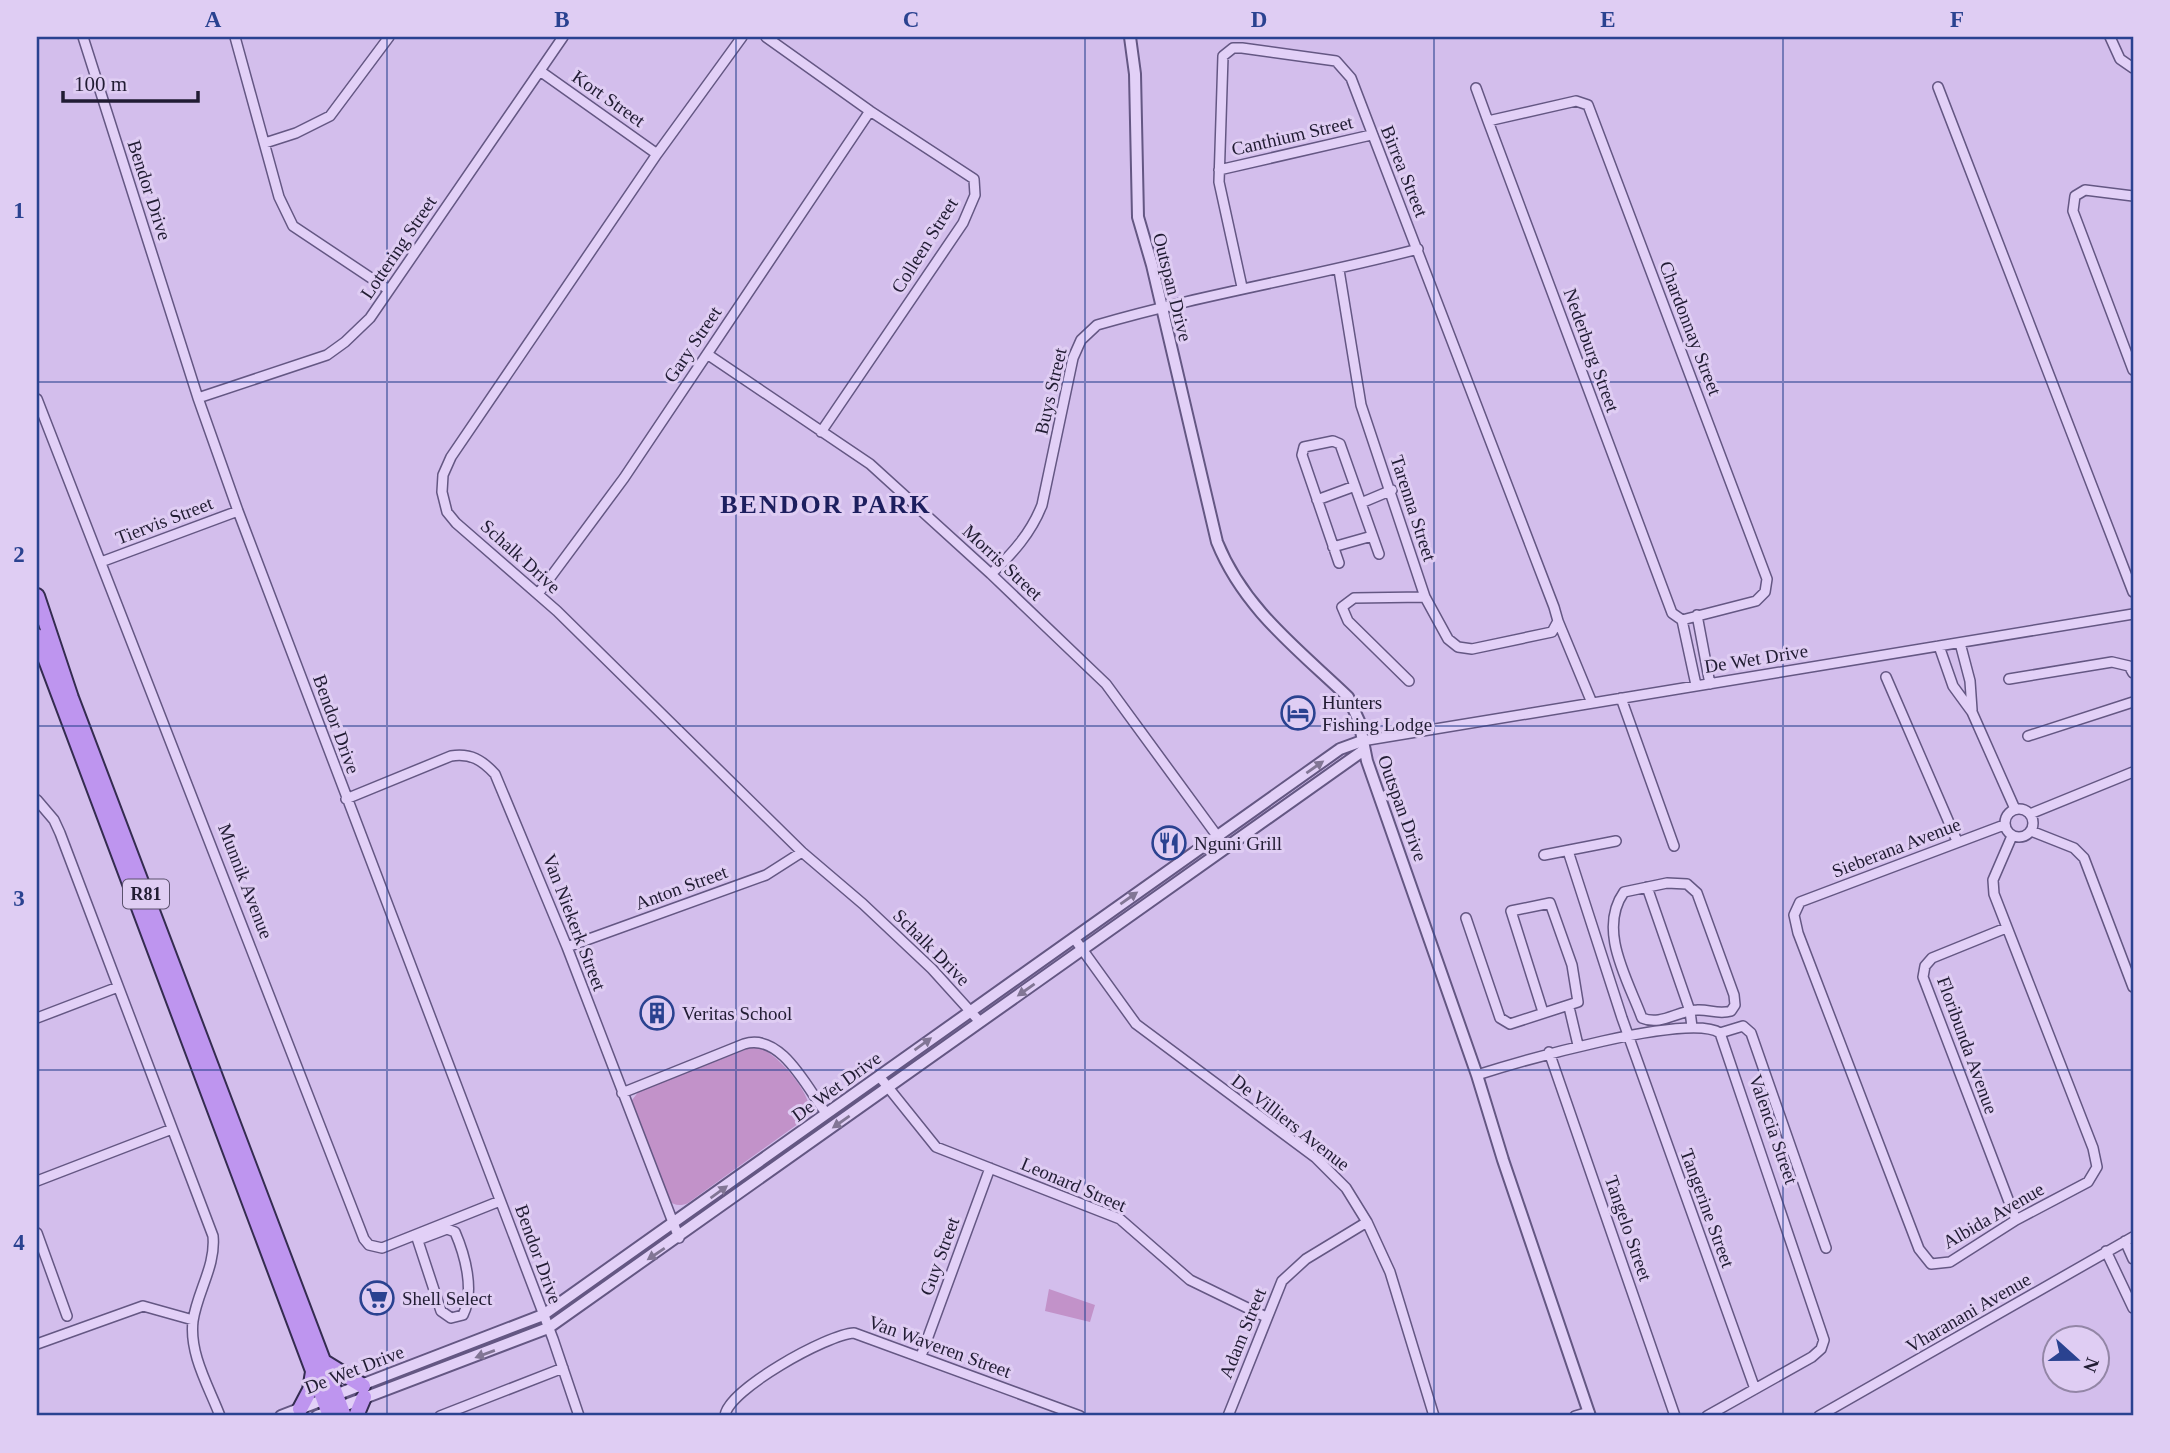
<svg xmlns="http://www.w3.org/2000/svg" width="2170" height="1453" font-family="'Times New Roman',serif">
<style>
.green{fill:#c292c9}
.lines{fill:none;stroke-linecap:round;stroke-linejoin:round}
.minor-casing{stroke:#645783;stroke-width:12}
.tertiary-casing{stroke:#645783;stroke-width:14}
.primary-casing{stroke:#342c50;stroke-width:18}
.minor{stroke:#e2d0f7;stroke-width:9}
.tertiary{stroke:#e2d0f7;stroke-width:10}
.primary{stroke:#be95ef;stroke-width:14}
.oneway{fill:#827695}
.grid{fill:none;stroke:#2a4290;stroke-width:2;stroke-opacity:0.55}
.labels{text-anchor:middle;stroke-width:6;stroke-linejoin:round;paint-order:stroke}
.shield{fill:#dfcdf3;stroke:#5a516d;stroke-width:2}
.shield-label{font-size:18px;font-weight:bold;fill:#211c33}
.street-label{font-size:19px;fill:#211c33;stroke:#dfcdf3}
.poi-label{font-size:19px;fill:#211c33;stroke:#dfcdf3;text-anchor:start}
.district-label{font-size:26px;font-weight:bold;letter-spacing:2px;fill:#1c1e5e;stroke:#dfcdf3}
.neatline{fill:none;stroke:#2a4290;stroke-width:2.5}
.grid-label{font-size:23px;text-anchor:middle;font-weight:bold;fill:#2a4290}
</style>
<rect width="100%" height="100%" fill="#d3beec"/>
<path class="green" d="M 755,1046 C 774,1049 816,1096 809,1116 L 688,1203 C 680,1207 673,1205 666,1199 L 629,1104 L 639,1091 Z
M 1049,1289 L 1095,1305 L 1090,1322 L 1045,1311 Z"/>
<g class="lines">
<defs>
<path id="minor" d="M 83,37 L 198,398 L 238,511 L 553,1339 L 579,1416
M 235,37 L 279,197 L 293,226 L 389,290
M 742,37 L 657,154 L 451,457 L 443,475 L 442,492 L 447,512 L 456,523 L 557,611 L 802,852 L 863,904 L 932,969 L 980,1022
M 766,37 L 870,111 L 974,179 L 975,195 L 963,223 L 821,432
M 2110,37 L 2120,59 L 2133,68
M 540,71 L 657,154
M 1938,87 L 2133,592
M 1476,88 L 1488,121 L 1672,613 L 1682,620 L 1756,601 L 1765,592 L 1767,579 L 1588,105 L 1576,101 L 1488,121
M 265,143 L 296,133 L 330,116 L 389,37
M 1219,170 L 1371,135
M 2133,196 L 2085,190 L 2075,196 L 2073,211 L 2133,370
M 1242,287 L 1219,182 L 1223,56 L 1233,48 L 1242,48 L 1336,61 L 1351,78 L 1554,607 L 1558,621 L 1552,632 L 1472,649 L 1458,647 L 1448,639 L 1425,597 L 1361,405 L 1339,270
M 707,354 L 870,464 L 991,574 L 1106,684 L 1226,848
M 198,398 L 327,355 L 345,342 L 370,318 L 563,37
M 37,399 L 364,1239 L 369,1245 L 382,1248 L 500,1201
M 1317,500 L 1355,486
M 1361,503 L 1392,490
M 1333,547 L 1372,536
M 101,562 L 238,511
M 1339,563 L 1302,455 L 1304,447 L 1333,441 L 1340,444 L 1379,554
M 991,574 C 1013,553 1031,533 1042,505 L 1073,358 L 1081,340 L 1097,325 C 1203,294 1312,277 1418,249
M 538,594 L 624,478 L 870,111
M 1697,615 L 1710,684
M 1682,620 L 1696,685
M 1558,621 L 1592,703
M 1960,643 L 1970,681 L 1972,710
M 1939,646 L 1953,686 L 1972,712 L 2015,809
M 1886,677 L 1957,841
M 2009,679 L 2112,662 L 2129,666 L 2133,673
M 1409,681 L 1348,621 L 1342,607 L 1354,598 L 1425,597
M 1621,698 L 1674,846
M 2028,736 L 2133,702
M 1362,741 L 2133,614
M 346,799 L 451,756 C 471,753 482,760 495,774 L 567,947 L 679,1238
M 37,800 L 54,820 L 60,833 L 213,1236 C 216,1266 197,1292 193,1321 C 189,1354 209,1387 220,1416
M2005 823a14 14 0 1 1 28 0a14 14 0 1 1-28 0Z
M 2030,814 L 2133,772
M 2004,825 L 1800,902 L 1794,915 L 1798,933 L 1919,1249 L 1931,1264 L 1950,1262 L 2016,1220 L 2088,1182 L 2097,1167 L 2093,1148 L 1994,894 L 1993,880 L 2012,836
M 2031,831 L 2074,848 L 2084,858 L 2133,987
M 1568,851 L 1622,1018 L 1755,1389
M 1544,855 L 1616,841
M 1667,883 L 1687,884 L 1697,893 L 1734,995 L 1735,1005 L 1731,1011 C 1718,1015 1709,1009 1697,1010 C 1677,1011 1661,1026 1642,1018 C 1628,980 1597,930 1624,892 Z
M 1647,887 L 1690,1011 L 1692,1027
M 1466,918 L 1500,1018 L 1510,1024 L 1578,1002 L 1572,965 L 1550,903 L 1511,911 L 1543,1012
M 2006,928 L 1932,958 L 1925,966 L 1923,977 L 2016,1220
M 1074,938 L 1136,1024 L 1316,1158 L 1346,1188 L 1367,1222 L 1390,1272 L 1434,1416
M 567,947 L 766,875 L 802,852
M 1569,1007 L 1578,1045
M 37,1018 L 118,987
M 1720,1033 L 1743,1026 L 1751,1033 L 1826,1248
M 1549,1052 L 1675,1416
M 1477,1075 C 1518,1062 1689,1012 1720,1033 L 1824,1340 L 1821,1349 L 1812,1357 L 1707,1416
M 879,1076 L 936,1147 L 1120,1219 L 1190,1280 L 1266,1317
M 622,1093 L 744,1044 C 781,1032 807,1088 826,1113
M 37,1181 L 172,1129
M 37,1233 L 67,1316
M 416,1235 L 441,1311 L 451,1318 L 463,1315 C 475,1291 465,1255 455,1232 L 447,1229 L 418,1240
M 2125,1241 L 2133,1259
M 2106,1251 L 2133,1308
M 37,1344 L 143,1306 L 193,1320
M 921,1356 L 990,1168
M 440,1416 L 563,1368
M 725,1416 C 727,1390 828,1334 854,1333 L 1080,1416
M 1228,1416 L 1282,1281 L 1306,1259 L 1367,1222
M 1575,1416 L 1589,1412
M 1819,1416 L 2133,1237"/>
<path id="tertiary" d="M 1130,37 L 1135,74 L 1138,217 L 1152,265 L 1217,542 C 1244,609 1298,649 1348,697 L 1359,721 L 1367,761 L 1477,1075 L 1503,1160 L 1590,1416
M 281,1416 L 543,1315 L 1340,749 L 1362,741
M 317,1416 L 548,1328 L 1364,750"/>
<path id="primary" d="M 37,596 L 71,698 L 344,1416
M 37,636 L 330,1416
M 324,1362 L 363,1386
M 300,1409 L 310,1390 L 313,1372
M 356,1416 L 364,1397"/>
</defs>
<use href="#minor" class="minor-casing"/>
<use href="#tertiary" class="tertiary-casing"/>
<use href="#primary" class="primary-casing"/>
<use href="#minor" class="minor"/>
<use href="#tertiary" class="tertiary"/>
<use href="#primary" class="primary"/>
</g>
<defs><path id="oneway-solid" d="M-6-.8H1V-3.2L6.5 0L1 3.2V.8H-6Z" transform="scale(1.75)"/></defs>
<g class="oneway">
<use href="#oneway-solid" transform="translate(1315 767) rotate(-35)"/>
<use href="#oneway-solid" transform="translate(1129 898) rotate(-35)"/>
<use href="#oneway-solid" transform="translate(1026 990) rotate(145)"/>
<use href="#oneway-solid" transform="translate(923 1044) rotate(-36)"/>
<use href="#oneway-solid" transform="translate(841 1122) rotate(145)"/>
<use href="#oneway-solid" transform="translate(719 1192) rotate(-36)"/>
<use href="#oneway-solid" transform="translate(656 1254) rotate(146)"/>
<use href="#oneway-solid" transform="translate(485 1354) rotate(160)"/>
</g>
<path class="grid" d="M 387,37 L 387,1416M 736,37 L 736,1416M 1085,37 L 1085,1416M 1434,37 L 1434,1416M 1783,37 L 1783,1416M 37,382 L 2133,382M 37,726 L 2133,726M 37,1070 L 2133,1070"/>
<defs>
<symbol id="hotel-ring" viewBox="-11 -11 22 22"><circle r="9.5" fill="#dfcdf3" stroke="#2a4290" stroke-width="1.5"/><path d="M-6-4.5h1.5V1H6V5H4.5V3h-9V5H-6ZM-4 0a1.8 1.8 0 1 1 3.6 0ZM.5 0V-2.5h3Q6-2.5 6 0Z" fill="#2a4290"/></symbol>
<symbol id="restaurant-ring" viewBox="-11 -11 22 22"><circle r="9.5" fill="#dfcdf3" stroke="#2a4290" stroke-width="1.5"/><path d="M-5-6h1v4h1v-4h1v4h1v-4h1v5L-1.5 .5V6h-2V.5L-5-1ZM5-6V6H3V1.5H1.5Q1.5-4 5-6Z" fill="#2a4290"/></symbol>
<symbol id="building-ring" viewBox="-11 -11 22 22"><circle r="9.5" fill="#dfcdf3" stroke="#2a4290" stroke-width="1.5"/><path d="M-4-6H4V6H1V3H-1V6H-4ZM-2.5-4.3h1.7v1.8h-1.7ZM.8-4.3h1.7v1.8H.8ZM-2.5-1h1.7V.8h-1.7ZM.8-1h1.7V.8H.8Z" fill="#2a4290"/></symbol>
<symbol id="supermarket-ring" viewBox="-11 -11 22 22"><circle r="9.5" fill="#dfcdf3" stroke="#2a4290" stroke-width="1.5"/><path d="M-6-5.5h2.5l.6 2H6L4.5 2H-2.5L-4.4-4H-6ZM-1.5 3.2a1.3 1.3 0 1 0 .1 0ZM3 3.2a1.3 1.3 0 1 0 .1 0Z" fill="#2a4290"/></symbol>
</defs>
<g fill-rule="evenodd">
<use href="#hotel-ring" x="1279" y="694" width="38" height="38"/>
<use href="#restaurant-ring" x="1150" y="824" width="38" height="38"/>
<use href="#building-ring" x="638" y="994" width="38" height="38"/>
<use href="#supermarket-ring" x="358" y="1279" width="38" height="38"/>
</g>
<g class="labels">
<rect class="shield" x="123" y="879.5" width="46" height="29" rx="5"/>
<g class="shield-label">
<text x="146" y="900">R81</text>
</g>
<g class="street-label">
<text transform="translate(609 98) rotate(35)" y="7">Kort Street</text>
<text transform="translate(1292 135) rotate(-13)" y="7">Canthium Street</text>
<text transform="translate(1405 171) rotate(68)" y="7">Birrea Street</text>
<text transform="translate(150 190) rotate(72)" y="7">Bendor Drive</text>
<text transform="translate(924 245) rotate(-58)" y="7">Colleen Street</text>
<text transform="translate(398 247) rotate(-56)" y="7">Lottering Street</text>
<text transform="translate(1173 287) rotate(76)" y="7">Outspan Drive</text>
<text transform="translate(1691 328) rotate(69)" y="7">Chardonnay Street</text>
<text transform="translate(692 344) rotate(-56)" y="7">Gary Street</text>
<text transform="translate(1592 350) rotate(70)" y="7">Nederburg Street</text>
<text transform="translate(1050 391) rotate(-77)" y="7">Buys Street</text>
<text transform="translate(1414 508) rotate(72)" y="7">Tarenna Street</text>
<text transform="translate(164 520) rotate(-21)" y="7">Tiervis Street</text>
<text transform="translate(521 556) rotate(42)" y="7">Schalk Drive</text>
<text transform="translate(1003 562) rotate(43)" y="7">Morris Street</text>
<text transform="translate(1756 658) rotate(-9)" y="7">De Wet Drive</text>
<text transform="translate(337 724) rotate(70)" y="7">Bendor Drive</text>
<text transform="translate(1403 808) rotate(70)" y="7">Outspan Drive</text>
<text transform="translate(1896 847) rotate(-21)" y="7">Sieberana Avenue</text>
<text transform="translate(246 881) rotate(69)" y="7">Munnik Avenue</text>
<text transform="translate(681 887) rotate(-20)" y="7">Anton Street</text>
<text transform="translate(575 922) rotate(69)" y="7">Van Niekerk Street</text>
<text transform="translate(932 947) rotate(45)" y="7">Schalk Drive</text>
<text transform="translate(1968 1045) rotate(70)" y="7">Floribunda Avenue</text>
<text transform="translate(836 1086) rotate(-36)" y="7">De Wet Drive</text>
<text transform="translate(1291 1122) rotate(38)" y="7">De Villiers Avenue</text>
<text transform="translate(1774 1129) rotate(71)" y="7">Valencia Street</text>
<text transform="translate(1074 1184) rotate(23)" y="7">Leonard Street</text>
<text transform="translate(1708 1208) rotate(70)" y="7">Tangerine Street</text>
<text transform="translate(1993 1215) rotate(-30)" y="7">Albida Avenue</text>
<text transform="translate(1629 1228) rotate(71)" y="7">Tangelo Street</text>
<text transform="translate(539 1254) rotate(70)" y="7">Bendor Drive</text>
<text transform="translate(939 1256) rotate(-70)" y="7">Guy Street</text>
<text transform="translate(1968 1312) rotate(-30)" y="7">Vharanani Avenue</text>
<text transform="translate(1242 1333) rotate(-68)" y="7">Adam Street</text>
<text transform="translate(940 1346) rotate(20)" y="7">Van Waveren Street</text>
<text transform="translate(354 1369) rotate(-21)" y="7">De Wet Drive</text>
</g>
<g class="poi-label">
<text x="1322" y="709">Hunters<tspan x="1322" dy="22">Fishing Lodge</tspan></text>
<text x="1194" y="850">Nguni Grill</text>
<text x="682" y="1020">Veritas School</text>
<text x="402" y="1305">Shell Select</text>
</g>
<g class="district-label">
<text x="826" y="513">BENDOR PARK</text>
</g>
</g>
<rect width="2170" height="1453" fill="none" stroke="#dfcdf3" stroke-width="77"/>
<g transform="translate(2076 1359) rotate(111)"><circle r="33" fill="#dfcdf3" stroke="#9386a6" stroke-width="2"/>
<path d="M0-5L12 26L0 18L-12 26Z" fill="#2a4290"/>
<text y="-10" font-size="19" font-weight="bold" text-anchor="middle" fill="#211c33">N</text>
</g>
<path d="M63 91v10h135v-10" fill="none" stroke="#211c33" stroke-width="3.5"/>
<text x="74" y="91" font-size="21" fill="#211c33" stroke="#dfcdf3" stroke-width="5" paint-order="stroke">100 m</text>
<rect x="38" y="38" width="2094" height="1376" class="neatline"/>
<g class="grid-label">
<text x="213" y="27">A</text>
<text x="562" y="27">B</text>
<text x="911" y="27">C</text>
<text x="1259" y="27">D</text>
<text x="1608" y="27">E</text>
<text x="1957" y="27">F</text>
<text x="19" y="218">1</text>
<text x="19" y="562">2</text>
<text x="19" y="906">3</text>
<text x="19" y="1250">4</text>
</g>
</svg>
